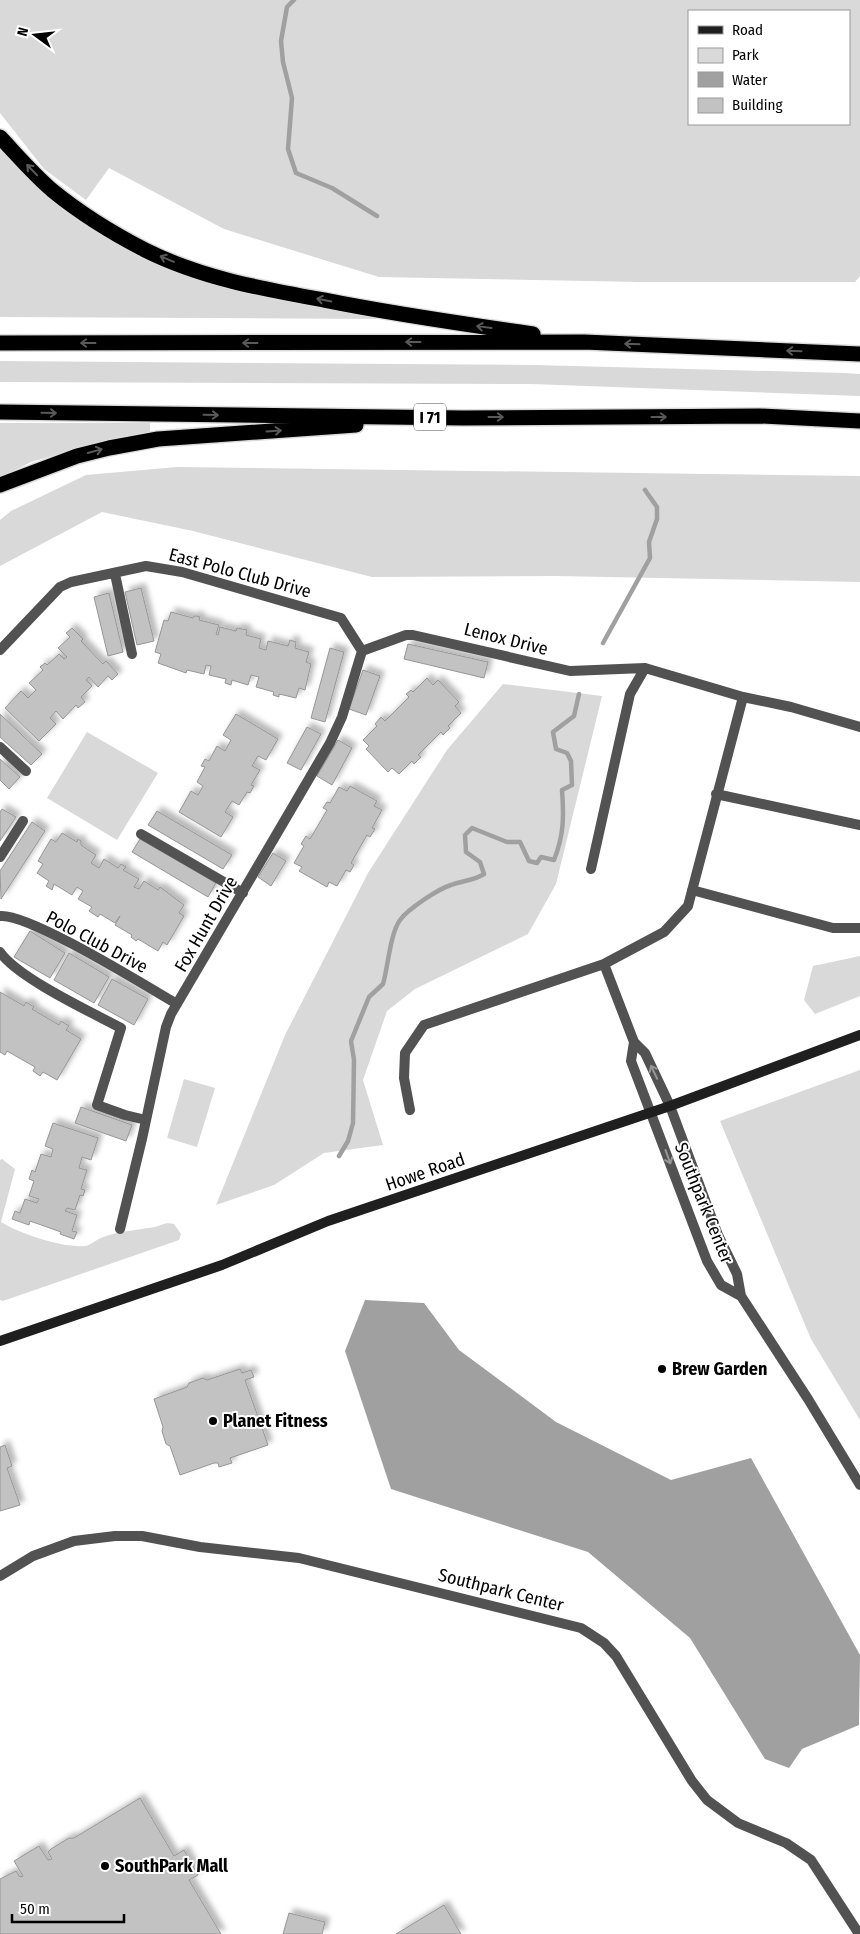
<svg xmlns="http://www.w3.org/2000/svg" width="860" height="1934" font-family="'Fira Sans Condensed',sans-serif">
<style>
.green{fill:#d9d9d9;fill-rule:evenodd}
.water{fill:#a0a0a0}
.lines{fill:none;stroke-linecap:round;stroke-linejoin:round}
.stream{stroke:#a0a0a0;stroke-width:4.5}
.building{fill:#c2c2c2;stroke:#969696;filter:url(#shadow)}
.highway-casing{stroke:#dbdbdb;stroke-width:18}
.street{stroke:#525252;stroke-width:10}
.secondary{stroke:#1f1f1f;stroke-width:10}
.highway{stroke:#000;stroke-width:15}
.oneway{stroke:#595959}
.oneway2{stroke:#979797}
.poi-dot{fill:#000;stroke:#fff;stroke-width:2}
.labels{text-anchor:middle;stroke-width:4;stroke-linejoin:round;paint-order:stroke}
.shield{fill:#fff;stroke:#4c4c4c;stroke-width:1}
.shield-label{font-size:16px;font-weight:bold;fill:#000}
.street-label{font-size:18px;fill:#000;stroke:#fff}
.poi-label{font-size:18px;font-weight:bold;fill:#000;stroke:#fff;text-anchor:start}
</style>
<defs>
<filter id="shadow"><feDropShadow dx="4.5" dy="-4.5" stdDeviation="2.5" flood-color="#0004"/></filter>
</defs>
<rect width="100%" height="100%" fill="#fff"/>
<path class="green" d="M 0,0 L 860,0 L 860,276 L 855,282 L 640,282 L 379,277 L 224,229 L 109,168 L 86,200 L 44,169 L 0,113 ZM 689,11 L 849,11 L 849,124 L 689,124 Z
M 0,149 L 38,186 L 214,283 L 255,295 L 377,316 L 377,319 L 0,317 Z
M 0,361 L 534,365 L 845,373 L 860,374 L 860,396 L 531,384 L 0,382 Z
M 0,423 L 150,423 L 150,432 L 115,438 L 31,462 L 0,478 Z
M 177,467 L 860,476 L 860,582 L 556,576 L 372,577 L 193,531 L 102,512 L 0,566 L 0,520 L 11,511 L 86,475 Z
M 503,684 L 602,696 L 556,884 L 528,934 L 415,989 L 387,1011 L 363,1080 L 383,1145 L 324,1153 L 274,1185 L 216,1205 L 285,1035 L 368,873 L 447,750 Z
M 87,732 L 158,773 L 117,840 L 47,798 Z
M 860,956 L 860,996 L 815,1014 L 804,1000 L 813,966 Z
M 860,1070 L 860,1420 L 811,1339 L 720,1121 Z
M 184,1079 L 215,1088 L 197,1147 L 167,1138 Z
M 2,1159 L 15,1169 L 1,1222 C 20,1234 63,1248 85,1246 C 91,1245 97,1239 103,1237 C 120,1231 137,1230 155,1227 C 163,1225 165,1222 174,1224 L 181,1234 L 179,1240 L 3,1301 L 0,1300 L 0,1160 Z"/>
<path class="water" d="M 365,1300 L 424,1303 L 459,1350 L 556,1422 L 671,1480 L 751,1458 L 860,1655 L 859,1725 L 802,1749 L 789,1768 L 765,1759 L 690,1638 L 588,1552 L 391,1489 L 345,1351 Z"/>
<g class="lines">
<path class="stream" d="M 294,0 L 287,7 L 281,41 L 283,62 L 292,98 L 288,149 L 296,173 L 332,188 L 377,216
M 603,643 L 650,558 L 649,542 L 657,519 L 657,507 L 645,490
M 339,1156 L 348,1141 L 353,1123 L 354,1060 L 351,1041 L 369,997 L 383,984 C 388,967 390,934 400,920 C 408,909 438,889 451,885 C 464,880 473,881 484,874 L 480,862 L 466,852 L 465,835 L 472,828 L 507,842 L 520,842 L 529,861 L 537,863 L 541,857 L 554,860 C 564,835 564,816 562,790 L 572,785 L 571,761 L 567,753 L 556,749 L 553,732 L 574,716 L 579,694"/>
</g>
<path class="building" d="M 141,588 L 154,641 L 137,645 L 125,592 Z
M 109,593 L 123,652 L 108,656 L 94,597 Z
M 171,612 L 193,618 L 194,616 L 197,616 L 200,617 L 199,620 L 219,625 L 216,634 L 218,635 L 220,627 L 236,631 L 237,628 L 247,630 L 246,635 L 261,639 L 259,648 L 266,650 L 268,641 L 288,646 L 290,640 L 296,642 L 295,648 L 309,652 L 306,662 L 311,664 L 305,690 L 299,688 L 296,698 L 279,694 L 279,697 L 273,695 L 274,692 L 256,687 L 259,677 L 251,675 L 248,685 L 232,680 L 231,685 L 225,683 L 226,679 L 209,675 L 211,666 L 206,665 L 204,674 L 187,670 L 186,673 L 158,663 L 161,654 L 155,652 L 164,620 L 168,621 Z
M 72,628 L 83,639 L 81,641 L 103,664 L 106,661 L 118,674 L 112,680 L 108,676 L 98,687 L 89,677 L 86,680 L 92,686 L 81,697 L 85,702 L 78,708 L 76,705 L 63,719 L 56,711 L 50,718 L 56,724 L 39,741 L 5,708 L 21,691 L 28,698 L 36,690 L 29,683 L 43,670 L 40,667 L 45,663 L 47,665 L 59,654 L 64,659 L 67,657 L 58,648 L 70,637 L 66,633 Z
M 408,644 L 488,662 L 484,678 L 404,659 Z
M 330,648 L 344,652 L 325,722 L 311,718 Z
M 363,670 L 380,676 L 366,715 L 349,709 Z
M 427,678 L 433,685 L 438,680 L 459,702 L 455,706 L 461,713 L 448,726 L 450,728 L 443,735 L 441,732 L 418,755 L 421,757 L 414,764 L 412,761 L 399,774 L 392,768 L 388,772 L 366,749 L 369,746 L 363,740 L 377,726 L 375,724 L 381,717 L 385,721 L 409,697 L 406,694 L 411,690 L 413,692 Z
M 0,714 L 42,754 L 31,765 L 0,737 Z
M 236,714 L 278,739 L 266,760 L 258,756 L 252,766 L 260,770 L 251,785 L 254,786 L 250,793 L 247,792 L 239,805 L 232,801 L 225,812 L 233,817 L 221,837 L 179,812 L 191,791 L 198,795 L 203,786 L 197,782 L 205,767 L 201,766 L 205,759 L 209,761 L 217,746 L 225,751 L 231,740 L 223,735 Z
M 307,727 L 321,734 L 301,770 L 287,763 Z
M 338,740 L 352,748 L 332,785 L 317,776 Z
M 0,759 L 20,777 L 9,789 L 0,780 Z
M 350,786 L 377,801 L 374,806 L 382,810 L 372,828 L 375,829 L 370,837 L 367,835 L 351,863 L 354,865 L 350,872 L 346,870 L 337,886 L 329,882 L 327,887 L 299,871 L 302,867 L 294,863 L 304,846 L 301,844 L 306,836 L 310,839 L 327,810 L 323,808 L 327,802 L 330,803 L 339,787 L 347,791 Z
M 2,809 L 16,817 L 0,841 L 0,812 Z
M 157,811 L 232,855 L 223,869 L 148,825 Z
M 32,822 L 45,831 L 1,899 L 0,871 Z
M 62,833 L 77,842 L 78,839 L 81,841 L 81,845 L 96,855 L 91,863 L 99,868 L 104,859 L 118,868 L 121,864 L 126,867 L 123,870 L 139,879 L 134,887 L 139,889 L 144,881 L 158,890 L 160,887 L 184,905 L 179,913 L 184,916 L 167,945 L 163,942 L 158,951 L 138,939 L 136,941 L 131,937 L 132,935 L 115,925 L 120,916 L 115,923 L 100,914 L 98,917 L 89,911 L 92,907 L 78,899 L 83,891 L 77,887 L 72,895 L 54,884 L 52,890 L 46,886 L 49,881 L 37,873 L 43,864 L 38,861 L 51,839 L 56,842 Z
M 140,839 L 216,883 L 208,897 L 132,852 Z
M 273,853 L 286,861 L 271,886 L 258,877 Z
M 30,931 L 65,953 L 50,978 L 14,957 Z
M 69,953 L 109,977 L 94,1003 L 54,980 Z
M 112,979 L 148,999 L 134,1025 L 98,1005 Z
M 0,992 L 24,1006 L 26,1002 L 34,1007 L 32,1009 L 59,1025 L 61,1021 L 69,1026 L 66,1030 L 81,1039 L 57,1080 L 43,1072 L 40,1076 L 33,1071 L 35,1067 L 7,1051 L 5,1055 L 0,1052 Z
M 81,1107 L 132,1125 L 126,1141 L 75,1123 Z
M 53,1123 L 98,1138 L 91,1160 L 82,1157 L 79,1168 L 87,1170 L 81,1189 L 85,1190 L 83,1196 L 80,1195 L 75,1210 L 67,1208 L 65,1211 L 77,1215 L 72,1231 L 77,1232 L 74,1239 L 60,1234 L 61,1232 L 30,1221 L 29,1225 L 12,1219 L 15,1211 L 20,1213 L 25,1199 L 37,1203 L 39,1199 L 29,1196 L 34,1181 L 29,1179 L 32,1170 L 35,1172 L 41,1154 L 51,1157 L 53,1149 L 45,1146 Z
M 240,1369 L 242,1373 L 251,1370 L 254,1377 L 245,1380 L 268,1445 L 230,1458 L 232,1463 L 219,1467 L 218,1463 L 214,1463 L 180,1475 L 170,1446 L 166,1444 L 162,1431 L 163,1427 L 154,1399 L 187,1387 L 189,1383 L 203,1378 L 207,1380 Z
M 5,1445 L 12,1466 L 7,1468 L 20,1505 L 0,1511 L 0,1447 Z
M 140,1798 L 174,1856 L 184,1850 L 198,1875 L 189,1880 L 221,1934 L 0,1934 L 0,1879 L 16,1871 L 20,1877 L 23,1876 L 14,1861 L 39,1846 L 48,1860 L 52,1859 L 48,1852 L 51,1849 L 69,1838 L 74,1838 Z
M 444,1905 L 461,1934 L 396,1934 Z
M 289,1913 L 325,1922 L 322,1934 L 283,1934 Z"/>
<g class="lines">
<defs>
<path id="highway" d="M 0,137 C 17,155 34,175 53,191 C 80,213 114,234 145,250 C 201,278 263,289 324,300 C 393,314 463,324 533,334
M 0,343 L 584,342 L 860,354
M 0,412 L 463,418 L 760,416 L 860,421
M 0,485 L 77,456 L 109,448 L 158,439 L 356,425"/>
</defs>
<use href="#highway" class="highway-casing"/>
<path class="street" d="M 115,574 L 132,654
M 0,650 L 60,587 L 71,582 L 146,566 L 182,572 L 341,618 L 362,651
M 362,651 L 406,635 L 413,635 L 570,671 L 645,668
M 0,747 L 26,771
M 716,794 L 860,825
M 141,834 L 243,893
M 0,857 L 23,821
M 591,869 L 630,694 L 645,668 L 743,697
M 692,890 L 833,928 L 860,928
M 0,916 C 29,913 146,986 177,1004
M 0,952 C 18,978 91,1012 121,1028 L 97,1105 L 125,1115 L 146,1120
M 604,964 L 664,932 L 688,906 L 743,697 L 791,707 L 860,727
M 634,1042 L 631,1061 L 707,1261 L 721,1285 L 741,1296
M 410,1110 L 404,1078 L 405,1053 L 424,1025 L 604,964 L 634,1042 L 645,1053 L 670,1106 L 718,1235 L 737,1274 L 741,1296 L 808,1399 L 860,1485
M 120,1229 L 142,1139 L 166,1027 L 171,1014 L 330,743 L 342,717 L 362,651
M 0,1576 L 33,1556 L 74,1541 L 115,1536 L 142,1536 L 200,1547 L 299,1558 L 581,1628 L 604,1643 L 616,1656 L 692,1781 L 707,1800 L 738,1823 L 786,1843 L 811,1860 L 859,1934"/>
<path class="secondary" d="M 0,1341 L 222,1265 L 328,1221 L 670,1106 L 860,1035"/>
<use href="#highway" class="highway"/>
</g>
<defs><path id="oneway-shaft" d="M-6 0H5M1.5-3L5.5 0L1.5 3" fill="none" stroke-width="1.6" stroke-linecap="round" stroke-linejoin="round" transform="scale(1.25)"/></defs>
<g class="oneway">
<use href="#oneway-shaft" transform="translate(32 170) rotate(-134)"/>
<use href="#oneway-shaft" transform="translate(167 259) rotate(-157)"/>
<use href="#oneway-shaft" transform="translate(324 300) rotate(-169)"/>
<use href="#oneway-shaft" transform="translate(484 327) rotate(-172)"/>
<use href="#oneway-shaft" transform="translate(413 342) rotate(180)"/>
<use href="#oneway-shaft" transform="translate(88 343) rotate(180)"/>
<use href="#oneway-shaft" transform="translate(250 343) rotate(180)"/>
<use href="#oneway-shaft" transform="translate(632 344) rotate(-178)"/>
<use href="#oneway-shaft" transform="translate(794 351) rotate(-178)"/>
<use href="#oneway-shaft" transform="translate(49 413) rotate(1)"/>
<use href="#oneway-shaft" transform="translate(211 415) rotate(1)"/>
<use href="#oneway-shaft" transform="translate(496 417)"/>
<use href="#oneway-shaft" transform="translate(659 417)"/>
<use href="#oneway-shaft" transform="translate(274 431) rotate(-4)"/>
<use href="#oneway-shaft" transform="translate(95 451) rotate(-15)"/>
</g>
<g class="oneway2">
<use href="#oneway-shaft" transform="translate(654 1072) rotate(-115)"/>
<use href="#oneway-shaft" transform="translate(668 1157) rotate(70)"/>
</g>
<g class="poi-dot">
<circle cx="662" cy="1369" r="5"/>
<circle cx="213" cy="1421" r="5"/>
<circle cx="105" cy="1866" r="5"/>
</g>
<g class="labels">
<rect class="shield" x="414" y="403.5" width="32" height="27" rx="4"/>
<g class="shield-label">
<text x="430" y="423">I 71</text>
</g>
<g class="street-label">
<text transform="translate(240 573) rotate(15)" y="6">East Polo Club Drive</text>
<text transform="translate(506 639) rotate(14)" y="6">Lenox Drive</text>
<text transform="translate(206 924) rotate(-60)" y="6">Fox Hunt Drive</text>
<text transform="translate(97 942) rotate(28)" y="6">Polo Club Drive</text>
<text transform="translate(425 1172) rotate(-19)" y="6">Howe Road</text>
<text transform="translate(704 1203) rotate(68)" y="6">Southpark Center</text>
<text transform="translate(501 1590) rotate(14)" y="6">Southpark Center</text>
</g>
<g class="poi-label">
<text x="672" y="1375">Brew Garden</text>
<text x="223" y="1427">Planet Fitness</text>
<text x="115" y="1872">SouthPark Mall</text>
</g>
</g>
<rect x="688" y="10" width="162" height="115" fill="#ffffff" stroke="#999999"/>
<rect x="698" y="26" width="25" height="8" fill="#1f1f1f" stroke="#999999"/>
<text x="732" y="35" font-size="15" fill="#000000">Road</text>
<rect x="698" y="48" width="25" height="15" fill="#d9d9d9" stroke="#999999"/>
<text x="732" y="60" font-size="15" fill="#000000">Park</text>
<rect x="698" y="72" width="25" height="15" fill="#a0a0a0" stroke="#999999"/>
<text x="732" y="85" font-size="15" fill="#000000">Water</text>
<rect x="698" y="98" width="25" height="15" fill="#c2c2c2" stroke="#999999"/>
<text x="732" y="110" font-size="15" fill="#000000">Building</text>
<g transform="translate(35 35) rotate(285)" stroke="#ffffff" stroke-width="4" paint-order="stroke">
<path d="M0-4L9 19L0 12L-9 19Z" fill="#000000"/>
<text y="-8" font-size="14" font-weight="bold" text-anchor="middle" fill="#000000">N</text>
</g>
<path d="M12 1914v8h112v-8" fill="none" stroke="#000000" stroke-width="2.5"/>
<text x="20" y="1914" font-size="15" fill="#000000" stroke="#ffffff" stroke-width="4" paint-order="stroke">50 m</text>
</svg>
